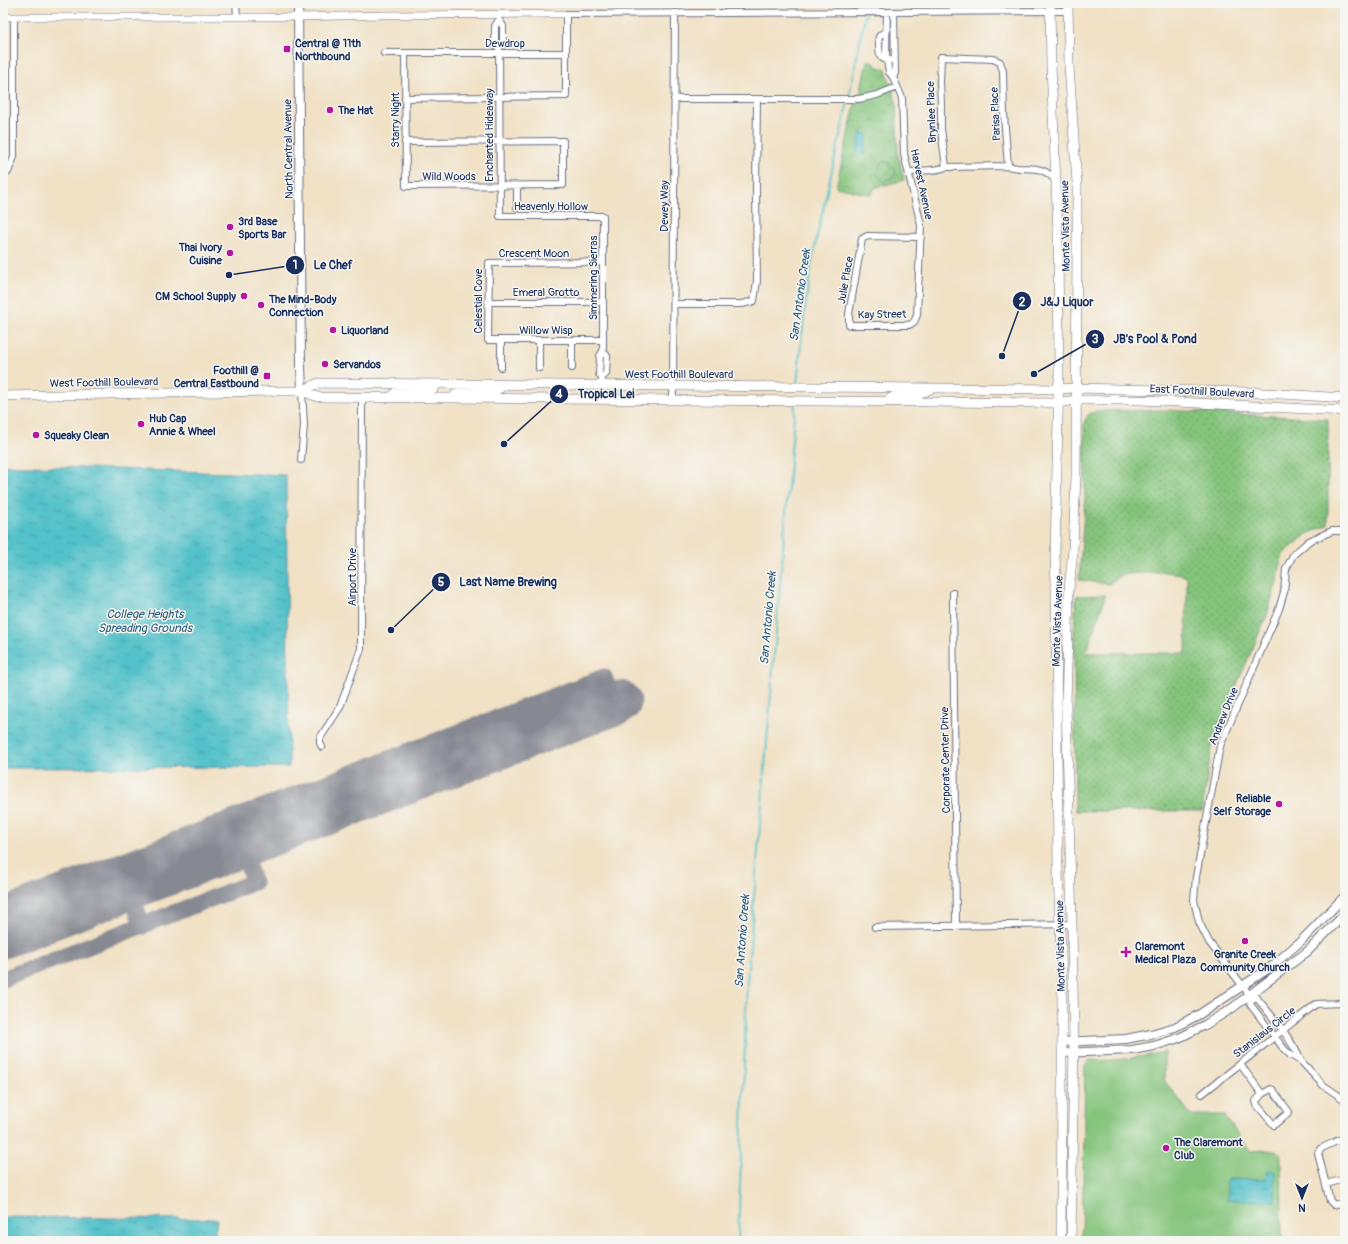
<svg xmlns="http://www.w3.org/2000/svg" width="1348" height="1244" font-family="Pangolin,sans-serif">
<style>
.grass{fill:url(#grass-dots);stroke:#507a6d}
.park{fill:url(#park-crowns);stroke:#507a6d}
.garden{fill:url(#garden-furrows);stroke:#507a6d}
.pitch{fill:#85c47c;stroke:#507a6d}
.water{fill:url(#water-ripples);stroke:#377894}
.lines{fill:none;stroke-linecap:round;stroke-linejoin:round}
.stream{stroke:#53c1c9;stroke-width:2}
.taxiway{stroke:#868892;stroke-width:17}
.runway{stroke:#868892;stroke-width:43}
.minor-casing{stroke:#666d82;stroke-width:8}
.tertiary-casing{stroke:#666d82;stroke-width:8}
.secondary-casing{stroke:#666d82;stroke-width:10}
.primary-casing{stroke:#666d82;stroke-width:10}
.minor{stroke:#fff;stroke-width:6}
.tertiary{stroke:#fff;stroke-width:7}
.secondary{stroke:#fff;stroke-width:8}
.primary{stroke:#fff;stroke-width:9}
.poi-dot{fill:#b5179e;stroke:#f6f6f2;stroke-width:1.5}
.labels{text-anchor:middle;stroke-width:3;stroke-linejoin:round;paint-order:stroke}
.poi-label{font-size:11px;font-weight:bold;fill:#1b2f5e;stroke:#f6f6f2;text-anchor:start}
.street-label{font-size:11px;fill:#1b2f5e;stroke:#f6f6f2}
.water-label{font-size:12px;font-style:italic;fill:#2c5b7e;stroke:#f6f6f2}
.leader{fill:none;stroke:#1b2f5e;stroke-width:1.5}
.callout-dot{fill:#1b2f5e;stroke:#f6f6f2;stroke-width:1.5}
.mark-label{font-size:12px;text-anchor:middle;font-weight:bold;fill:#fff}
.callout-label{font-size:12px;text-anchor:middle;font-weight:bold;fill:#1b2f5e;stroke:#f6f6f2;stroke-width:3;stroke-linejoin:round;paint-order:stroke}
</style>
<defs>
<pattern id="grass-dots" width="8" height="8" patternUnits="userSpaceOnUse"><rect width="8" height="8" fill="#85c47c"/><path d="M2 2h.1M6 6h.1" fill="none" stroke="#6ca069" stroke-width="1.8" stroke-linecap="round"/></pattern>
<pattern id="park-crowns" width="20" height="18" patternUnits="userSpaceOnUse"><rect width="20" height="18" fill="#85c47c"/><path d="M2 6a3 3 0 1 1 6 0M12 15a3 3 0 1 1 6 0" fill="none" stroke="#6ca069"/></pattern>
<pattern id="garden-furrows" width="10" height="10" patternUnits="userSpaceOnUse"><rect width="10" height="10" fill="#85c47c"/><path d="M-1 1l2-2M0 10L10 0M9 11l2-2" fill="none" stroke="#6ca069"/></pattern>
<pattern id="water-ripples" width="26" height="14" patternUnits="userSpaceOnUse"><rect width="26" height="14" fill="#53c1c9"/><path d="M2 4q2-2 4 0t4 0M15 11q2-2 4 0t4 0" fill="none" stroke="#449da6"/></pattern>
</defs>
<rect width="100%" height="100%" fill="#f6f6f2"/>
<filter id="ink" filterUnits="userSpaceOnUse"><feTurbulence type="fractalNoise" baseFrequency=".025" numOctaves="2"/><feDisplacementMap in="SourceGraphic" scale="8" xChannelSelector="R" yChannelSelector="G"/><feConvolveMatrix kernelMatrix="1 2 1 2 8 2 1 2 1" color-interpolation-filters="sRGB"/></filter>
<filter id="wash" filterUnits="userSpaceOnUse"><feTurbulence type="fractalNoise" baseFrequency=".012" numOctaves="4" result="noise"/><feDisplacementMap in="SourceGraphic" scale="16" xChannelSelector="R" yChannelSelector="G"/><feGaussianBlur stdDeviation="0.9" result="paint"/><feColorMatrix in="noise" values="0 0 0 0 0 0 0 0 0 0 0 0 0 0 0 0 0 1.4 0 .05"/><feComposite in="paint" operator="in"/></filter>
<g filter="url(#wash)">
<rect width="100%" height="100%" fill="#f1e1c5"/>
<path class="grass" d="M 1166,410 L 1328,419 L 1328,525 L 1307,534 L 1283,554 L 1277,581 L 1267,615 L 1213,740 L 1202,811 L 1075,811 L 1074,632 L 1076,596 L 1106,595 L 1086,653 L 1186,653 L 1187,578 L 1181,574 L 1165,572 L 1124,574 L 1108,584 L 1079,580 L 1085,498 L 1084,422 L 1089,414 L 1097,411 Z"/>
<path class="park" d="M 867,60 L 874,62 C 875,67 880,68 885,68 L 896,101 L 898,154 L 904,180 L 874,188 L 872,195 L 836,187 L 855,104 L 858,104 Z"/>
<path class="garden" d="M 887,161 L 889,162 L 889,166 L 895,169 L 895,174 L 891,179 L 886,179 L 884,182 L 877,175 L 880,164 Z"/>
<path class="pitch" d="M 1164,1052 L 1164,1080 L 1191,1115 L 1224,1115 L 1250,1151 C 1259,1151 1277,1147 1281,1156 L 1282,1241 L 1082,1241 L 1085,1066 L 1090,1060 C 1116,1062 1139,1057 1164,1052 Z"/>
<path class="water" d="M 861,133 L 868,135 L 864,154 L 857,152 Z
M 3,465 L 286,475 L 289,767 L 3,768 Z
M 1267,1171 L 1275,1171 L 1275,1201 L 1227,1200 L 1227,1179 L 1266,1180 Z
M 3,1217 L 217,1219 L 214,1241 L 3,1241 Z"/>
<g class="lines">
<path class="stream" d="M 797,384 C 801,343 805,301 812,261 C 823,204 838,148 850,92 C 856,62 861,33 868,3
M 738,1241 L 747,982 L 795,404"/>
<path class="taxiway" d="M 446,737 L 457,764
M 118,862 L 143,926
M 3,906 L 604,677 L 615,704
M 3,979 L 254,882 L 230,820"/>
<path class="runway" d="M 3,937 L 620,702"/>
</g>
</g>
<g filter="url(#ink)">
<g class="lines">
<defs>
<path id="minor" d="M 236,3 L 237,16
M 887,12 L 886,53 L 888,67 L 889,72 L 893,77 L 902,98 L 904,154 L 921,225 L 917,315 L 914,322 L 909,325 L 849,325 L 849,314 L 862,239 L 867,236 L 921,237
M 564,14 L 1068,11
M 886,31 C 884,33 880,34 879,37 C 878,39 879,42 879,44 C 879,52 879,61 890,60
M 499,47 L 495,44 L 495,26 L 499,20 L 503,26 L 503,44 L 499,47 L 500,216 L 603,216 L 603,351 L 600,356 L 599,374 L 602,377 L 602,385
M 384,53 L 566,53 L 566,14
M 893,77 L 895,73 L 894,12
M 405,98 L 566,96 L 566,53
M 674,99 L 859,99 L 877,95 L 897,87
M 405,142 L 563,141 L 563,185 L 406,186 L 405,53
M 946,167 L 941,129 L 941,103 L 940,83 L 941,57 L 993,59 L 1000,62 L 1003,71 L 1004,115 L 1008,166
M 8,172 L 14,157 L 14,17
M 909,173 C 921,169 934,172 946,167 L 1008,166 C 1027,172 1040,162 1056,181
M 517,207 L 517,186
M 603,262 L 489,263 L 488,340 L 603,340
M 488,302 L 603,302
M 674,304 L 742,304 L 754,301 L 757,281 L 756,190 L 757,100
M 572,340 L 572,368
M 501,367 L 501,340
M 539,368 L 539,340
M 602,377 L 606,374 L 607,356 L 603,351
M 673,399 L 675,13
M 301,460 L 304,425 L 302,391
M 953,593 L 956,926
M 322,747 L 320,743 L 320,738 L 340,707 L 361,649 L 362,397
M 875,927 L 1072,924
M 1252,998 L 1209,942 L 1199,922 L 1194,900 L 1196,877 L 1220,746 L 1279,609 L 1284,592 L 1286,569 L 1293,555 L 1309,541 L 1332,531 L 1345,531
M 1252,998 L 1250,1004 L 1284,1049 L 1290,1055 L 1301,1061 L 1323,1085 L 1345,1100
M 1252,998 L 1257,998 C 1273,1018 1291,1038 1301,1061
M 1240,1064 L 1262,1094 L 1256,1101 L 1257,1105 L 1274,1125 L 1289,1112 L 1273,1090 L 1271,1089 L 1262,1094
M 1202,1094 L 1316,1004 L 1345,1003
M 1345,1137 L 1322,1148 L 1318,1153 L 1330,1201 L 1334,1205 L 1345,1202
M 1326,1184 L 1345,1179"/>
<path id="tertiary" d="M 3,17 L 298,17 L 382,15 L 564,14"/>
<path id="secondary" d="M 298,3 L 301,366 L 302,391
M 1062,1042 L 1126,1039 L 1151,1034 L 1175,1027 L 1200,1014 L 1271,967 L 1301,941 L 1345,896
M 1062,1053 L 1132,1050 L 1154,1046 L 1179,1038 L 1205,1025 L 1231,1009 L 1308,951 L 1345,914"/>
<path id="primary" d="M 1050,3 L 1051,65 L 1058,232 L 1059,375 L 1055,554 L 1056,590 L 1058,870 L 1062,982 L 1062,1087 L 1061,1241
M 1068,3 L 1069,66 L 1077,183 L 1077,232 L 1076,476 L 1073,550 L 1069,590 L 1066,706 L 1072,924 L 1074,1042 L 1071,1241
M 302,391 L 318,383 L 1058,389 L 1076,388 L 1247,392 L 1345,398
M 3,396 L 276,391 L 302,391 L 318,397 L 1057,403 L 1076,400 L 1141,400 L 1345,411
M 391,397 L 397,391 L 430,390 L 434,389 L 437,384
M 454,397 L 455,395 L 461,391 L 466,390 L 495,391 L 499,389 L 505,385
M 890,401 L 891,398 C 903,390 916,398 929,390"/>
</defs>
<use href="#minor" class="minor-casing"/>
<use href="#tertiary" class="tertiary-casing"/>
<use href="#secondary" class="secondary-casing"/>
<use href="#primary" class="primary-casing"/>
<use href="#minor" class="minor"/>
<use href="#tertiary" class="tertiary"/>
<use href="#secondary" class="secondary"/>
<use href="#primary" class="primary"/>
</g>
</g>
<g class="poi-dot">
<rect x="283" y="45" width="8" height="8" rx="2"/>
<circle cx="330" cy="110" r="4"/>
<circle cx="230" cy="227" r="4"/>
<circle cx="230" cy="253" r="4"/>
<circle cx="244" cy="296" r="4"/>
<circle cx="261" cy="305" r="4"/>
<circle cx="333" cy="330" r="4"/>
<circle cx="325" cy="364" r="4"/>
<rect x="263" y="372" width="8" height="8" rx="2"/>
<circle cx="141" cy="424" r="4"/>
<circle cx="36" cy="435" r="4"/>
<circle cx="1279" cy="804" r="4"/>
<circle cx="1245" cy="941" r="4"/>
<path d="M1124 946h4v4h4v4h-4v4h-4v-4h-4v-4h4z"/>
<circle cx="1166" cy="1148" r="4"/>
</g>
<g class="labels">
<g class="poi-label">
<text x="295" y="47">Central @ 11th<tspan x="295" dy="13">Northbound</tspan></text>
<text x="338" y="114">The Hat</text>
<text x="238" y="225">3rd Base<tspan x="238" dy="13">Sports Bar</tspan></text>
<text x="222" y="251" text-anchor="end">Thai Ivory<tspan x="222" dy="13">Cuisine</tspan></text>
<text x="236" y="300" text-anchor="end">CM School Supply</text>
<text x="269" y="303">The Mind-Body<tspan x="269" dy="13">Connection</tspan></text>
<text x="341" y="334">Liquorland</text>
<text x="333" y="368">Servandos</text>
<text x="259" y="374" text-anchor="end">Foothill @<tspan x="259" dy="13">Central Eastbound</tspan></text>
<text x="149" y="422">Hub Cap<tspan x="149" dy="13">Annie &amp; Wheel</tspan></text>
<text x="44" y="439">Squeaky Clean</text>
<text x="1271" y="802" text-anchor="end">Reliable<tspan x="1271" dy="13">Self Storage</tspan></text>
<text x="1135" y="950">Claremont<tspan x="1135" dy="13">Medical Plaza</tspan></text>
<text x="1245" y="958" text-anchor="middle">Granite Creek<tspan x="1245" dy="13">Community Church</tspan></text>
<text x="1174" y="1146">The Claremont<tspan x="1174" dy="13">Club</tspan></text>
</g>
<g class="street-label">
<text x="505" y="47">Dewdrop</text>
<text transform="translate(931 112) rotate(-92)" y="4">Brynlee Place</text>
<text transform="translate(995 114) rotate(-93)" y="4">Parisa Place</text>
<text transform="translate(395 120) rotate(-90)" y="4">Starry Night</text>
<text transform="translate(489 135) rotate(-90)" y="4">Enchanted Hideaway</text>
<text transform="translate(288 149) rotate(-91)" y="4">North Central Avenue</text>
<text x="449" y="180">Wild Woods</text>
<text transform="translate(922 184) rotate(78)" y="4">Harvest Avenue</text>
<text x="551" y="210">Heavenly Hollow</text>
<text transform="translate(664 206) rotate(-90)" y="4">Dewey Way</text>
<text transform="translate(1065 226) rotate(-91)" y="4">Monte Vista Avenue</text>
<text x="534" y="257">Crescent Moon</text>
<text transform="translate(593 278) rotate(-90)" y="4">Simmering Sierras</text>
<text transform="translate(845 280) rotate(-80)" y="4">Julie Place</text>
<text x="546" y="296">Emeral Grotto</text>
<text transform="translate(478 301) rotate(-90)" y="4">Celestial Cove</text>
<text transform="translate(882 314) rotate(-1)" y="4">Kay Street</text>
<text x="546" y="334">Willow Wisp</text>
<text x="679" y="378">West Foothill Boulevard</text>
<text transform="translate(104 382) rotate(-1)" y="4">West Foothill Boulevard</text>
<text transform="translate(1202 391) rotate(3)" y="4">East Foothill Boulevard</text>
<text transform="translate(352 577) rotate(-90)" y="4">Airport Drive</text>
<text transform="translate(1057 621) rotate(-88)" y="4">Monte Vista Avenue</text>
<text transform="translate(1223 716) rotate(-68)" y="4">Andrew Drive</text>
<text transform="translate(945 760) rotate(-91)" y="4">Corporate Center Drive</text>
<text transform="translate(1060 946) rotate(-91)" y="4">Monte Vista Avenue</text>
<text transform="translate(1264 1032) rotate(-38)" y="4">Stanislaus Circle</text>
</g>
<g class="water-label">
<text transform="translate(800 295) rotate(-82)" y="4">San Antonio Creek</text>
<text x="145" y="618">College Heights<tspan x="145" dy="14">Spreading Grounds</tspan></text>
<text transform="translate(768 618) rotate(-85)" y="4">San Antonio Creek</text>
<text transform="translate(742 941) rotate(-86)" y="4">San Antonio Creek</text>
</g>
</g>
<path class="leader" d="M229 275L295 265M1002 356L1022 301M1034 374L1095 339M504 444L559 394M391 630L441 582"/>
<g class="callout-dot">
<circle cx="229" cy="275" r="4"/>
<circle cx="1002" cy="356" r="4"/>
<circle cx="1034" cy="374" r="4"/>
<circle cx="504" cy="444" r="4"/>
<circle cx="391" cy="630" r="4"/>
<circle cx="295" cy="265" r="10"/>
<circle cx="1022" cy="301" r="10"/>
<circle cx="1095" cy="339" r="10"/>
<circle cx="559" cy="394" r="10"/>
<circle cx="441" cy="582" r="10"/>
</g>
<g class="mark-label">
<text x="295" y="269">1</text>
<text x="1022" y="306">2</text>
<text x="1095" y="343">3</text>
<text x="559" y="398">4</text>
<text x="441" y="586">5</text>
</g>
<g class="callout-label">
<text x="333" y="269">Le Chef</text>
<text x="1067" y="306">J&amp;J Liquor</text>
<text x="1155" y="343">JB's Pool &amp; Pond</text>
<text x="606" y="398">Tropical Lei</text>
<text x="508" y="586">Last Name Brewing</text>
</g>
<rect width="1348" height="1244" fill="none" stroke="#f6f6f2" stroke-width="16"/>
<g transform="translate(1302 1198) rotate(180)" stroke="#f6f6f2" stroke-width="3" paint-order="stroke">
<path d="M0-3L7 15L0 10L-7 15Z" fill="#1b2f5e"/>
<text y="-6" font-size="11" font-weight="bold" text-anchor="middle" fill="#1b2f5e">N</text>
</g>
</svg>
